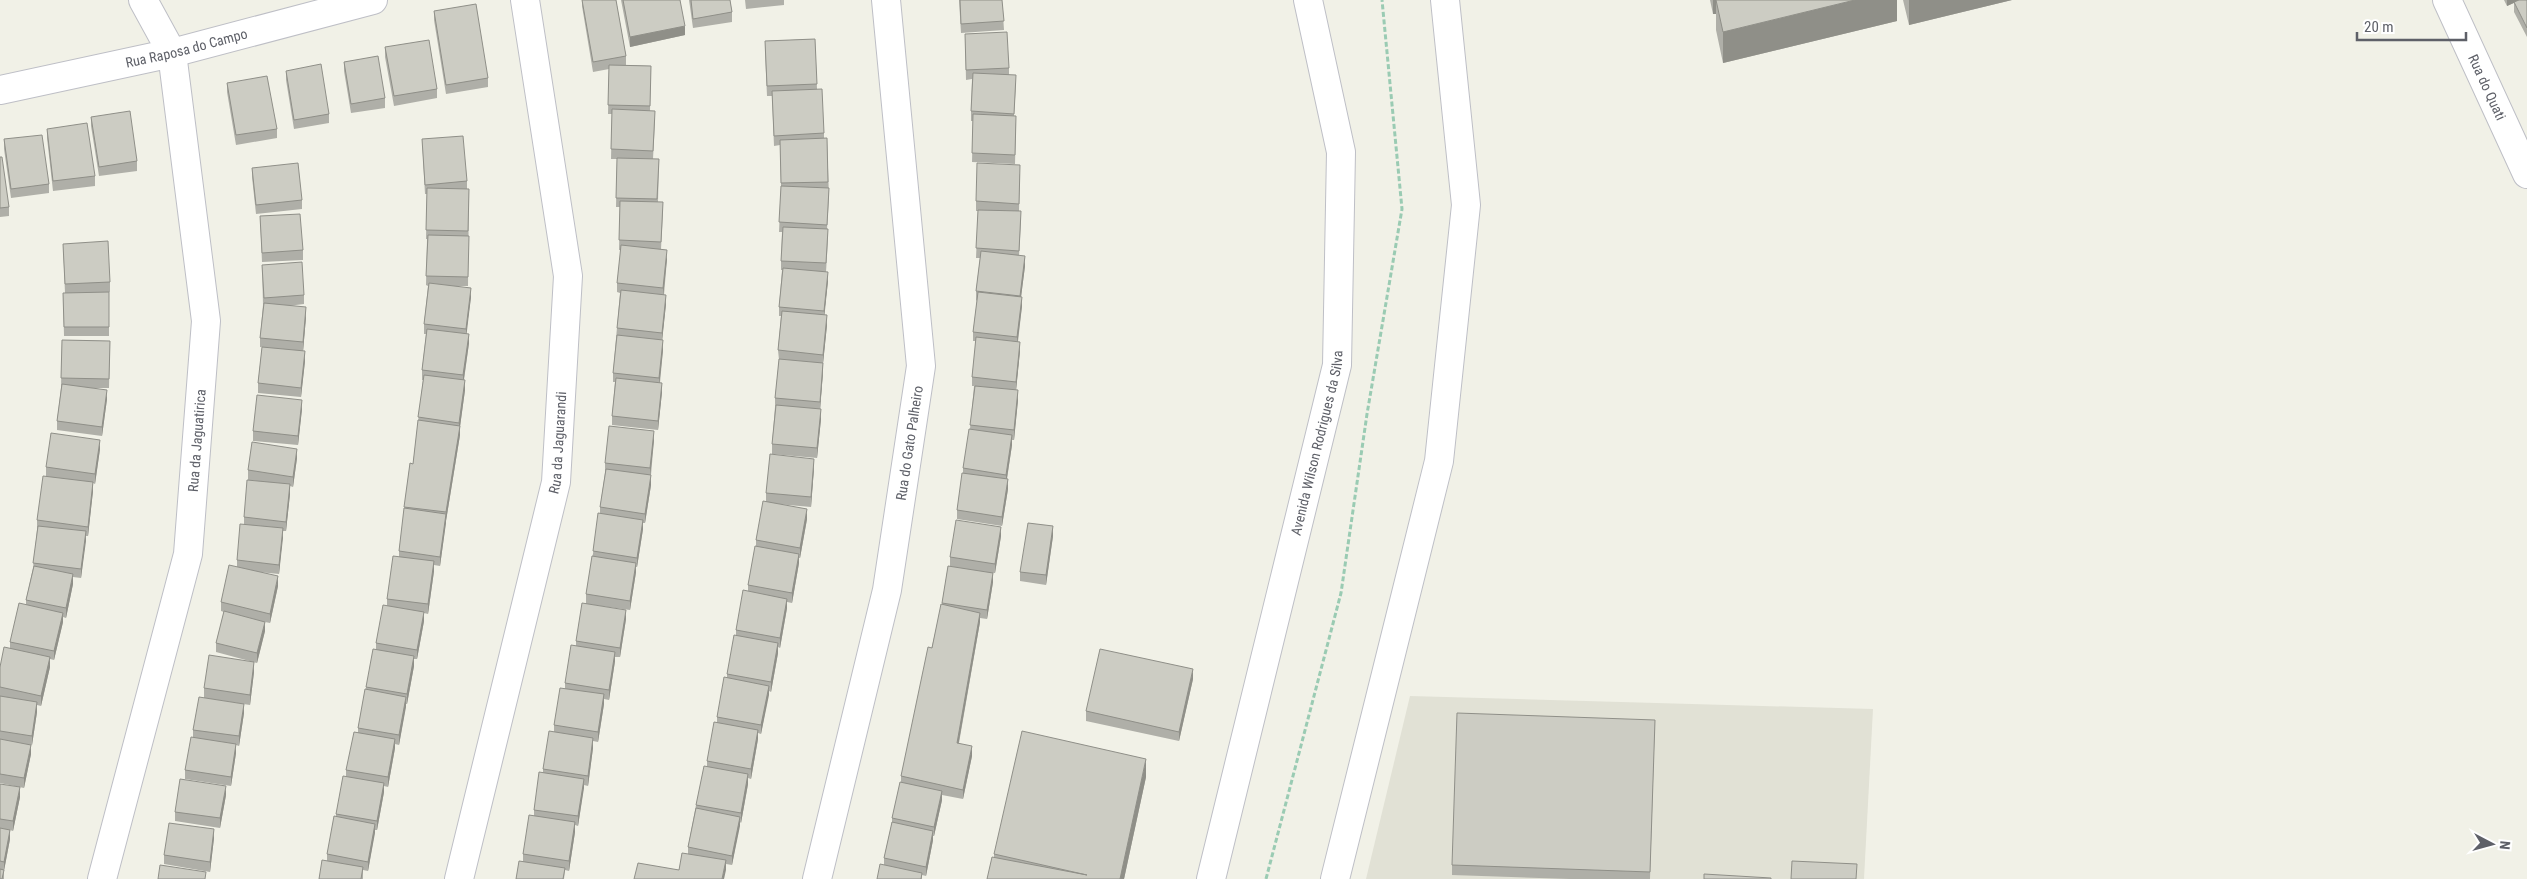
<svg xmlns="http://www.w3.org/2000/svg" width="2527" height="879" viewBox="0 0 2527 879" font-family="'Roboto Condensed',sans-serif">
<rect width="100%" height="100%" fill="#f1f1e7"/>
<path fill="#e1e1d5" d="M1410,696L1873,709L1864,879H1366Z"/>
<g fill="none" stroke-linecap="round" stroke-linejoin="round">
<defs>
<g id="minor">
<path id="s1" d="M2447,0L2527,174"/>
<path id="s2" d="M0,90L172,53L373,0"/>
<path id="s3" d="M102,879L188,554L206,321L172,53L143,0"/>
<path id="s4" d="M459,879L556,482L568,276L525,0"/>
<path id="s5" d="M817,879L887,590L921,366L886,0"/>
<path id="s6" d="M1211,879L1337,365L1341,152L1308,0"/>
<path d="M1335,879L1439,461L1466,205L1445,0"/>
</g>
</defs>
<use href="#minor" stroke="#bebfc6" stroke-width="30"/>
<path stroke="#9acbb3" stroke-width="3" stroke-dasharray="5 2.5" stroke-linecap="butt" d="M1266,879L1341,593L1367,414L1402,209L1382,0"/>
<use href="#minor" stroke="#fff" stroke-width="28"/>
</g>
<path fill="#afafa8" d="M582,0H616L626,56V65L651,66L650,111L655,120L653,159H659L658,202L663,211L661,249L667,259L664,295L666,304L662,340L663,350L660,383L662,392L658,430L612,425V416L615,382H613V373L620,293L617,292V283L621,250H619L620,207H616L617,159H611L612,114H608L609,69L593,72L582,6Z
M621,0H680L685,35L630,47Z
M689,0H730L732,12V22L693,28Z
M745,0H784V5L746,9Z
M959,0H1002L1004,30L961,33Z
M1710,0H1897V21L1723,63L1716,30V14H1713Z
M1903,0H2012L1909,25Z
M2504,0H2527V37L2514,12V3L2507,6Z
M434,11L488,78V87L446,94L434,20Z
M965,34L1009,68V75L1016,84L1014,116L1016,125L1015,164L972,162L973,121H971V111L972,79L966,80Z
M815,39L817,89L824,133V138H827L829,198L827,229L828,239L826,272L828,281L824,315L827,325L823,363V372L820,409L821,419L817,458L772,454V444L775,407V398L779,360L778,350L781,316H779V307L782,270H781V261L782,232H779L781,186L780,145L774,146L772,96H767L765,51V41Z
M385,47L437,89V98L394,106L385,57Z
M344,62L385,98V108L351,113L344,71Z
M286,71L329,114V123L294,129L286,80Z
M227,83L277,129V138L236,145L227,92Z
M91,117L137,161V171L99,176L91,126Z
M47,129L95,176V186L53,191L47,138Z
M4,139L49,184V193L11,198L4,149Z
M422,139L467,181V189H469L468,286H458L471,297L466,333L469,343L464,380L465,390L460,426V435L446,521L440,566L434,565V571L428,614L424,613V621L417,659H414V666L407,704H406L399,745L395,744V748L388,787L384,786V792L377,830H375L368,871L363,870V879H319L327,860V854L336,817V814L346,776V770L358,732V728L366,687L376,650V643L387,605V599L399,557V551L410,463L413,464L423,380H422V370L426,334H424V324L428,286L426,285L427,239H426L427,194H425Z
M0,157L9,207V216L0,217Z
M252,168L302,200V209L256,214L252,177Z
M1020,174L1019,211L1021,221L1019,256L1025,266L1021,297L1022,306L1018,342L1020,351L1016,390L1018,400L1014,440H1012V445L1007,479L1008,489L1002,526L957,519V510L963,473V468L970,429L974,386H972V377L976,341H973V332L977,301L976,300V291L980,258H976L978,211H976V201Z
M260,216L303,250V260L262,262Z
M63,244L110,282V292L87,293L109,292V336H64L63,293H65Z
M262,265L304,295V304L288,306L306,317L303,351L305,361L301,397L258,393V383L262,347H260V338L263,305Z
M62,340L110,341L109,388H91L107,399L102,436L57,430V421L61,388Z
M302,409L298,445L253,441V431Z
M654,440L651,475V485L645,523H643V529L637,567H636V572L630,610L586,604V594L600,513V507L605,473V463Z
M100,449L95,484L93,483V491L88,536H86L81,578L73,577V584L66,618L63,617V622L54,660L50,659V667L41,706L37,705V712L32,745H31V754L24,788L0,783V667L10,649V642L26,605V600L33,568L37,530V520L46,476V467Z
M297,458L293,487L290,486V494L286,531H283L279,574L259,572L278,586L270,623L265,622V631L257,663L216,652V643L224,612L221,611V602L237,567V560L244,524V517L257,481L248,480V470Z
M814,468L811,507L777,504L807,519L800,558H799V563L792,603L787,602V608L780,648L778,647V653L771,692L769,691L761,734L758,733V739L751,779L748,778V784L741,823L740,822L732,865L726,864V870H679L688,854V847L696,805L707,767V761L717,723V717L727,678V674L736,635V630L748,591V585L756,546V540L766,502V493Z
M1001,536L995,573H993V582L987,619L980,618V622L959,743L972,756L963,799L942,795V800L934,836H933V840L926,876L922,875V879L884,865V858L892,822V818L901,782V776L942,604L948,566L950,567V557Z
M1053,536L1046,585L1020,581V572Z
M626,619L620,657H615V661L609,700L604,699V704L598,742L593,741V748L588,786L584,785L578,826L575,825V832L569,871L565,870L564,879H516L523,861V854L534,816V810L543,773V769L554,732V725L565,689V683L576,646V641Z
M254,672L250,705L204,698V688Z
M1193,679L1179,741L1086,721V711Z
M244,713L239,746L236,745V753L231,786L185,779V770L193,737V730Z
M1655,720L1650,879H1570L1452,875V865Z
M1146,777L1124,879H987L994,858V854Z
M0,784L20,797L13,831L10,830V839L4,870V879H0Z
M226,795L220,828L175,821V812Z
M214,838L210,872L164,864V855Z"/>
<path fill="#8f8f88" d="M1713,0H1716V14H1713Z
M1855,0H1897V21L1723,63V32Z
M1909,0H2012L1909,25Z
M2507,0H2520L2507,6Z
M685,26V35L630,47V37Z
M667,250V259L663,297V288Z
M1025,256V266L1020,305V296Z
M828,272V281L824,320V311Z
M471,288V297L466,339V329Z
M666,295V304L662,342V333Z
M1022,297V306L1017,346V337Z
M306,307V317L303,352V342Z
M827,315V325L823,364V355Z
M469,334V343L463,385V375Z
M663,340V350L659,387V378Z
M1020,342V351L1016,391V382Z
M305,351V361L301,397V388Z
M823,363V372L820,411V402Z
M465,380V390L460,427V426V435L446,521V512L459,431V423Z
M662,383V392L658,430V421Z
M107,390V399L102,436V427Z
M1018,390V400L1014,440V430Z
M302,400V409L298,445V436Z
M821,409V419L817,458V448Z
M654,431V440L650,477V468Z
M1012,435V445L1006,484V475Z
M100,440V449L95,484V474Z
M297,449V458L293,487V477Z
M814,459V468L811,507V497Z
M651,475V485L645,523V514Z
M1008,479V489L1002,526V517Z
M93,482V491L88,536V527Z
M290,484V494L286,531V522Z
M807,509V519L800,558V548Z
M446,514V523L440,566V557Z
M643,520V529L637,567V558Z
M1053,526V536L1046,585V575Z
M1001,527V536L995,573V564Z
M283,528V538L279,574V565Z
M86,531V541L81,578V569Z
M799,554V563L792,603V593Z
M434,561V571L428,614V604Z
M636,563V572L630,610V601Z
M993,573V582L987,619V610Z
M73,574V584L66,618V608Z
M278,576V586L270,623V614Z
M787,599V608L780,648V638Z
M626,610V619L620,657V648Z
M424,612V621L417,659V650Z
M63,613V622L54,660V651Z
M980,613V622L957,752V743Z
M265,622V631L257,663V653Z
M778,643V653L771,692V682Z
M615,652V661L609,700V690Z
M414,656V666L407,704V694Z
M50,657V667L41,706V696Z
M254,662V672L250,705V695Z
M1193,669V679L1179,741V732Z
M769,686V695L761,734V725Z
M604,694V704L598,742V732Z
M406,697V707L399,745V735Z
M37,702V712L32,745V736Z
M244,704V713L239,746V736Z
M758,730V739L751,779V769Z
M593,738V748L588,786V776Z
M395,739V748L388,787V777Z
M236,744V753L231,786V777Z
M31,745V754L24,788V778Z
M972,746V756L963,799V790Z
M1146,759V777L1124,879H1120Z
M748,774V784L741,823V813Z
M584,779V788L578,826V816Z
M384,783V792L377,830V821Z
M226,786V795L220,828V818Z
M20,787V797L13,831V821Z
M942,791V800L934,836V827Z
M740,817V826L732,865V856Z
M575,822V832L569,871V861Z
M375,824V833L368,871V862Z
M214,829V838L210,872V862Z
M10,830V839L4,871V862Z
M933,831V840L926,876V867Z
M726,860V870L724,879H722Z"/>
<path fill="#ccccc3" stroke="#8f8f88" d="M582,0H616L626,56L593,62Z
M623,0H680L685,26L630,37Z
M691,0H730L732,12L693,19Z
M960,0H1002L1004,21L961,24Z
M1716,0H1855L1723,32Z
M2519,0H2527V28L2514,2Z
M476,4L488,78L446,85L434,11Z
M1007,32L1009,68L966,70L965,34Z
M815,39L817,84L767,86L765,41Z
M429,40L437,89L394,96L385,47Z
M378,56L385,98L351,104L344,62Z
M321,64L329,114L294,120L286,71Z
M609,65L651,66L650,106L608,105Z
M973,73L1016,75L1014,114L971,111Z
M267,76L277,129L236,135L227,83Z
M822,89L824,133L774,136L772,91Z
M612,109L655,111L653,151L611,149Z
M130,111L137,161L99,167L91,117Z
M973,114L1016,116L1015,155L972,153Z
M87,123L95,176L53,181L47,129Z
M42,135L49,184L11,189L4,139Z
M463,136L467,181L425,185L422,139Z
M827,138L828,182L781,183L780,140Z
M0,157H2L9,207L0,208Z
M617,158L659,159L657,199L616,198Z
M298,163L302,200L256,205L252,168Z
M977,163L1020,165L1019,204L976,201Z
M781,186L829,188L827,225L779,222Z
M427,188L469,189L468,231L426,230Z
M620,201L663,202L661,242L619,240Z
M978,210L1021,211L1019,251L976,248Z
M300,214L303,250L262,253L260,216Z
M783,227L828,229L826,263L781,261Z
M428,235L469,236L468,277L426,276Z
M108,241L110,282L65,284L63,244Z
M621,245L667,250L663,288L617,283Z
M981,251L1025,256L1020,296L976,291Z
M302,262L304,295L264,298L262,265Z
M783,268L828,272L824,311L779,307Z
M429,283L471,288L466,329L424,324Z
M621,290L666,295L662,333L617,328Z
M109,292V327H64L63,293Z
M978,292L1022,297L1017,337L973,332Z
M264,303L306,307L303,342L260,338Z
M782,311L827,315L823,355L778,350Z
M427,329L469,334L463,375L422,370Z
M617,335L663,340L659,378L613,373Z
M976,337L1020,342L1016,382L972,377Z
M62,340L110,341L109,379L61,378Z
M262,347L305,351L301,388L258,383Z
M779,359L823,363L820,402L775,398Z
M424,375L465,380L459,423L418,417Z
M616,378L662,383L658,421L612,416Z
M62,384L107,390L102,427L57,421Z
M975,386L1018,390L1014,430L970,425Z
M257,395L302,400L298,436L253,431Z
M776,405L821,409L817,448L772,444Z
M418,420L460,426L446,512L404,507L410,463L413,464Z
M609,426L654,431L650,468L605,463Z
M969,429L1012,435L1006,475L963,468Z
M51,433L100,440L95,474L46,467Z
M252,442L297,449L293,477L248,470Z
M770,454L814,459L811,497L766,493Z
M606,469L651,475L645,514L600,507Z
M962,473L1008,479L1002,517L957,510Z
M43,476L93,482L88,527L37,520Z
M247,480L290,484L286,522L244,517Z
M763,501L807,509L800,548L756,540Z
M404,508L446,514L440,557L399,551Z
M598,513L643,520L637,558L593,551Z
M956,520L1001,527L995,564L950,557Z
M1028,523L1053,526L1046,575L1020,572Z
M240,524L283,528L279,565L237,560Z
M38,526L86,531L81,569L33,563Z
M755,546L799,554L792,593L748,585Z
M393,556L434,561L428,604L387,599Z
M592,556L636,563L630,601L586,594Z
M229,565L278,576L270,614L221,602Z
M34,566L73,574L66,608L26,600Z
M948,566L993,573L987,610L942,603Z
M743,590L787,599L780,638L736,630Z
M19,603L63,613L54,651L10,642Z
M582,603L626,610L620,648L576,641Z
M941,604L980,613L957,743L972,746L963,790L901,776L928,647L932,648Z
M383,605L424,612L417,650L376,643Z
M224,611L265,622L257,653L216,643Z
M734,635L778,643L771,682L727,674Z
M571,645L615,652L609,690L565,683Z
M4,647L50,657L41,696L0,687V667Z
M373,649L414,656L407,694L366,687Z
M1100,649L1193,669L1179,732L1086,711Z
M209,655L254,662L250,695L204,688Z
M724,677L769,686L761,725L717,717Z
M560,688L604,694L598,732L554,725Z
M365,689L406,697L399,735L358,728Z
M0,696L37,702L32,736L0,731Z
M199,697L244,704L239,736L193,730Z
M1457,713L1655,720L1650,872L1452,865Z
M714,722L758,730L751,769L707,761Z
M549,731L593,738L588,776L543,769Z
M1022,731L1146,759L1120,879H987L992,857L1087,875L994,854Z
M354,732L395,739L388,777L346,770Z
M191,737L236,744L231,777L185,770Z
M0,739L31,745L24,778L0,774Z
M704,766L748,774L741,813L696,805Z
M539,772L584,779L578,816L534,810Z
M343,776L384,783L377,821L336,814Z
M180,779L226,786L220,818L175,812Z
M900,782L942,791L934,827L892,818Z
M0,784L20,787L13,821L0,819Z
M696,808L740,817L732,856L688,847Z
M529,815L575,822L569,861L523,854Z
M334,816L375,824L368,862L327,854Z
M892,822L933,831L926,867L884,858Z
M169,823L214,829L210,862L164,855Z
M0,828L10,830L4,862L0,861Z
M682,853L726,860L722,879H634L638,863L679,870Z
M322,860L363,867L361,879H319Z
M519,861L565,868L563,879H516Z
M1792,861L1857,864L1856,879H1791Z
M880,864L922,873L921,879H877Z
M160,865L206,872L205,879H158Z
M0,869L4,870L2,879H0Z
M1704,874L1771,878V879H1704Z"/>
<g text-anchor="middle" stroke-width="4.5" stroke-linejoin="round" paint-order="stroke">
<g font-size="14" fill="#5e6068" stroke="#fff">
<text dy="5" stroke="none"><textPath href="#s2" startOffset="191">Rua Raposa do Campo</textPath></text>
<text dy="5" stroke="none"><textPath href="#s1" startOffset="96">Rua do Quati</textPath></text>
<text dy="5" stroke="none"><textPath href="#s3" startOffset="450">Rua da Jaguatirica</textPath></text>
<text dy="5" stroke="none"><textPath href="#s4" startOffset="448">Rua da Jaguarandi</textPath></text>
<text dy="5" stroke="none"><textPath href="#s5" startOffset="446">Rua do Gato Palheiro</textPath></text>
<text dy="5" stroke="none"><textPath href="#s6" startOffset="449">Avenida Wilson Rodrigues da Silva</textPath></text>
</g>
</g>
<g transform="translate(2492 844) rotate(96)" stroke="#ffffff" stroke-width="4" paint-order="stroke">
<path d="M0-4L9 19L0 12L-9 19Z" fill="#5e6068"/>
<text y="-8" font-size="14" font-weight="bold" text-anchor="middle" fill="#5e6068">N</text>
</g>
<path d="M2357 32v8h109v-8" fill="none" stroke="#5e6068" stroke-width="2.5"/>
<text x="2364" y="32" font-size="15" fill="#5e6068" stroke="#ffffff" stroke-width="4" paint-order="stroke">20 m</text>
</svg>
